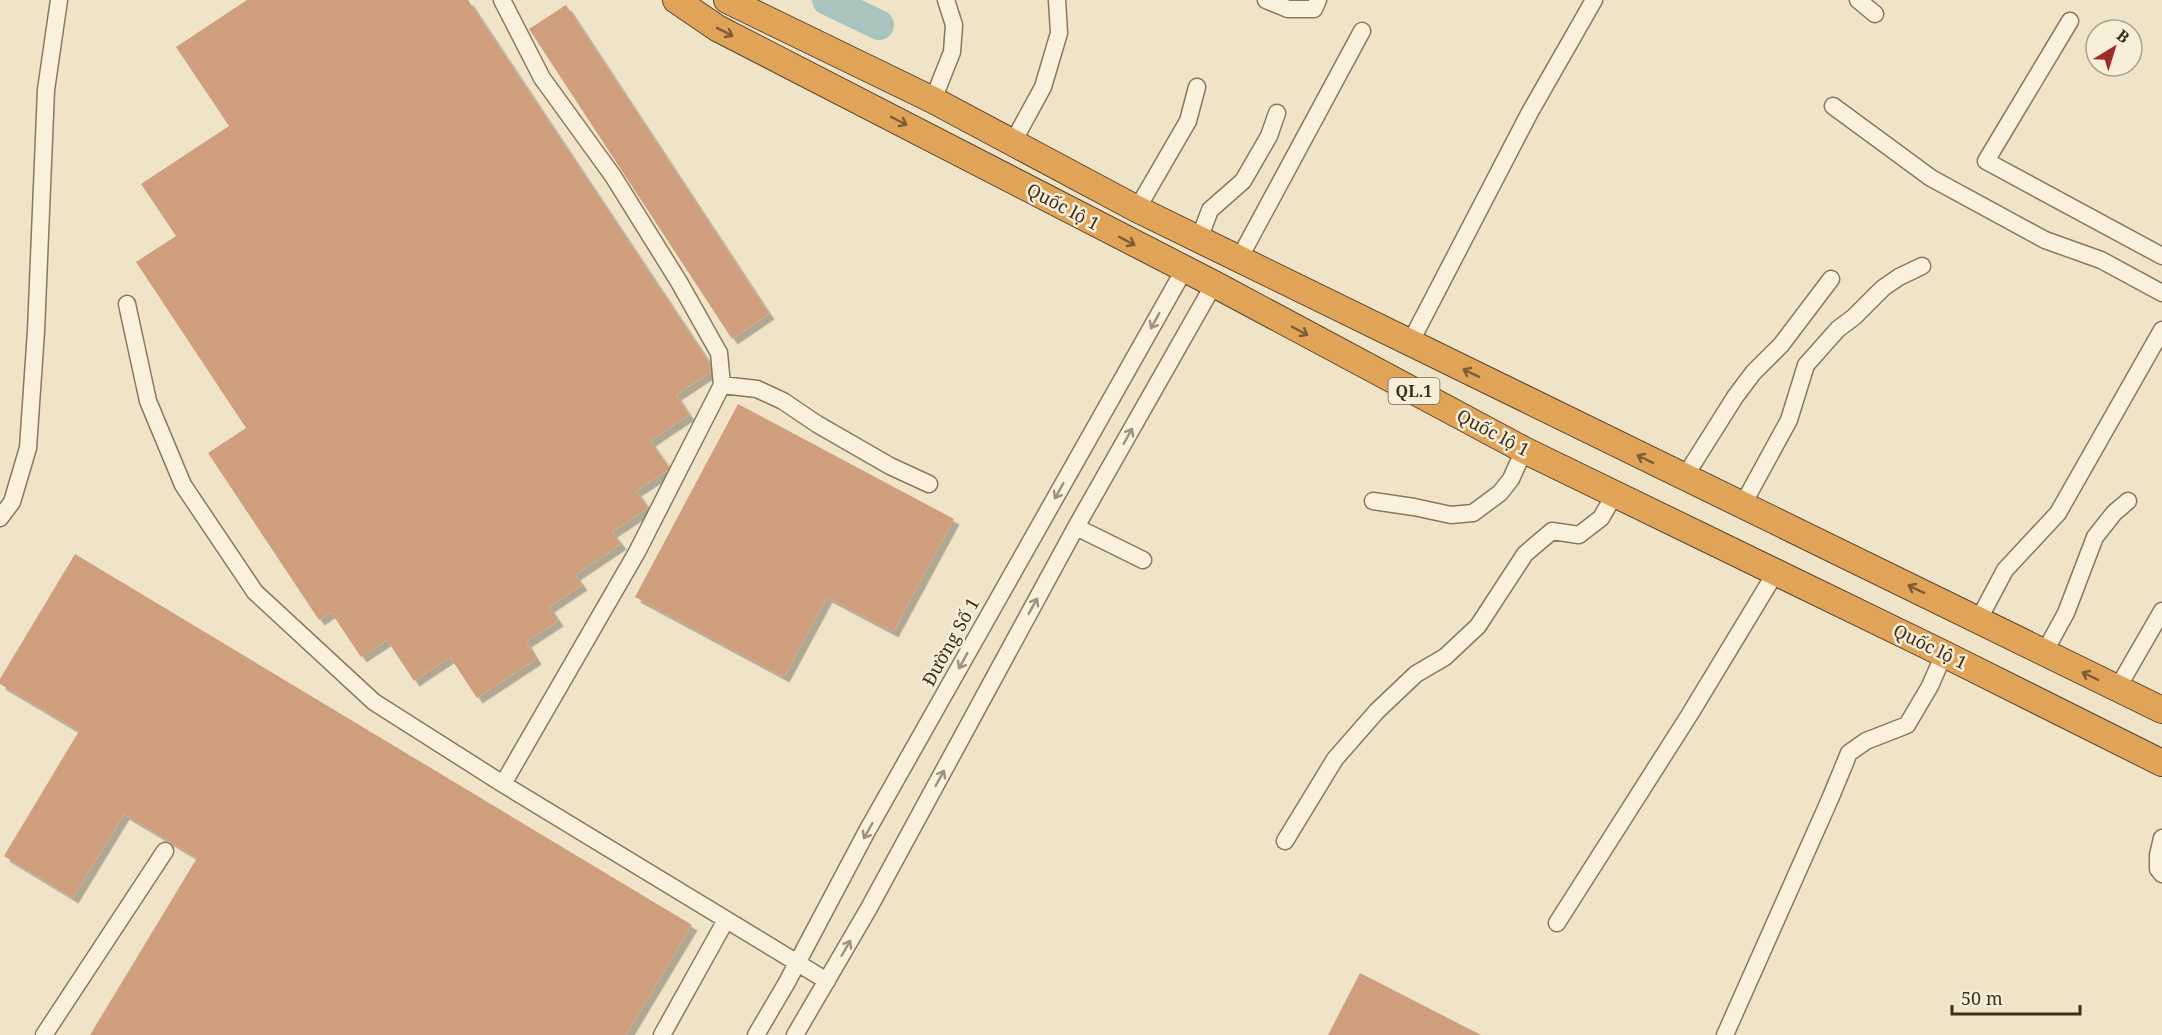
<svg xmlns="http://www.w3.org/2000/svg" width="2162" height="1035" viewBox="0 0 2162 1035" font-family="'Noto Serif',serif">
<defs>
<filter id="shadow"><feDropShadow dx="5.5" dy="5.5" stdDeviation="0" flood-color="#0004"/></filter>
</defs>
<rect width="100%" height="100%" fill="#f0e4c8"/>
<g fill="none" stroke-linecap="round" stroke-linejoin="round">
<path stroke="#a9c4bc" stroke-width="30" d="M827,0L879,25"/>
</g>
<path fill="#cf9f7d" filter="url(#shadow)" d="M247,0H468L714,370L676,395L689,415L650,441L670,469L636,491L648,508L612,532L621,544L575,575L582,585L549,607L558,621L526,642L536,659L477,698L450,657L414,681L387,640L361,657L331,612L319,620L208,453L246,428L136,262L176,236L141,184L229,126L176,47Z
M566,5L769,314L732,339L529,29Z
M738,404L954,519L893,632L827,597L784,677L635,597Z
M75,554L692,925L626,1035H90L197,858L124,814L73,898L4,856L79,731L0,684V679Z
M1360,973L1481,1035H1328Z"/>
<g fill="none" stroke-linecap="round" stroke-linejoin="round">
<defs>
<path id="minor" d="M502,0L542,78L613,176L679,282L719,353L722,385L637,552L503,784
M1266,0L1288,9H1314L1318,0
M1858,0L1875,14
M2070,21L1986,161L2162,256
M933,100L952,52L954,25L946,0
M1833,106L1931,178L2045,240L2101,260L2162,293
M1013,142L1043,87L1059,33L1057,0
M1137,209L1188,121L1197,87
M1199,239L1210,210L1243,181L1269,136L1277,113
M1239,259L1362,31
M127,304L148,401L183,485L255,592L374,702L503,784L827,981
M1410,343L1530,112L1594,0
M722,385L757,389L783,401L817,424L890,466L929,484
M1684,478L1735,397L1753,373L1781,345L1831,279
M1373,501L1414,507L1451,515L1473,513L1500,493L1511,479L1524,450
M1742,506L1789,420L1806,365L1838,329L1854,317L1883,288L1899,277L1922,266
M0,518L12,502L28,448L36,331L46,90L59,0
M1076,527L1143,560
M1979,619L2005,570L2058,513L2162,330
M2044,653L2066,613L2095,537L2114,513L2128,501
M2117,689L2162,611
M2162,838L2158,855V869L2162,874
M1285,841L1335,759L1377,711L1416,674L1445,657L1478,626L1525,554L1552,531L1579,535L1601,518L1615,494
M1557,923L1690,714L1776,572
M44,1035L165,851
M662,1035L726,920
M756,1035L786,984L867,831L1184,270
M795,1035L869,908L1076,527L1214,284
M1725,1035L1830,799L1849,753L1866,741L1907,725L1930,686L1944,654"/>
<path id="highway" d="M676,0L717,28L1214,284L1524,450L1944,654L2162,763
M727,0L933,100L1137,209L2162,710"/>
</defs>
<use href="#minor" stroke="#8d765c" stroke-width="19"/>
<use href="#highway" stroke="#5b4430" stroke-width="28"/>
<use href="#minor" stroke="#faf1dc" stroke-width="16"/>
<use href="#highway" stroke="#e0a458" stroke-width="26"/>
</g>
<defs><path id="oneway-shaft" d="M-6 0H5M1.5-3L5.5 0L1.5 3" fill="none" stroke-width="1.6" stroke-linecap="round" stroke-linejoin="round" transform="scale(1.5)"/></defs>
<g stroke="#7e5d36">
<use href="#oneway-shaft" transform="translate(725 32) rotate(27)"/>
<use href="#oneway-shaft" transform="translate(899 121) rotate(28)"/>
<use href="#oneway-shaft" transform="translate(1127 241) rotate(28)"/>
<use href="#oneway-shaft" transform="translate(1300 331) rotate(28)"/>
<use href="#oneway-shaft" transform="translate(1471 373) rotate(-154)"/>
<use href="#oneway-shaft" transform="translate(1645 459) rotate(-154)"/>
<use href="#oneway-shaft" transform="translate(1916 589) rotate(-155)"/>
<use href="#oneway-shaft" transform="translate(2090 676) rotate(-154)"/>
</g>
<g stroke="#9c907e">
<use href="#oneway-shaft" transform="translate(1155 321) rotate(119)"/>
<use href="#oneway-shaft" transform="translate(1128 436) rotate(-61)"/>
<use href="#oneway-shaft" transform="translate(1059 491) rotate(119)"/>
<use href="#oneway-shaft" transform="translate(1033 606) rotate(-61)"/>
<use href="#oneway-shaft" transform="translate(963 661) rotate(119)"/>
<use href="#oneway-shaft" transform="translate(940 778) rotate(-61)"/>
<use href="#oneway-shaft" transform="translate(868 831) rotate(119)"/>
<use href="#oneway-shaft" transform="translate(846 948) rotate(-60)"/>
</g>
<g text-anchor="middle" stroke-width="5" stroke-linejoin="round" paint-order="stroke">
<rect fill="#f7eed8" stroke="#756857" stroke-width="1.5" x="1388.5" y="378" width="51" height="26" rx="4.5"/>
<g font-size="16" font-weight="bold" fill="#3d2e20">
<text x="1414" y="397">QL.1</text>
</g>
<g font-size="18" fill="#3d2e20" stroke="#f7eed8">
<text transform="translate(1063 207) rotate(28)" y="6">Quốc lộ 1</text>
<text transform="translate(1493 433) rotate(28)" y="6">Quốc lộ 1</text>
<text transform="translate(951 642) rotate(-61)" y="6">Đường Số 1</text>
<text transform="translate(1930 647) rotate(26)" y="6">Quốc lộ 1</text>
</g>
</g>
<g transform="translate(2114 48) rotate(38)"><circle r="28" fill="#f7eed8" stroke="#ada18e" stroke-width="1.5"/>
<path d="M0-4.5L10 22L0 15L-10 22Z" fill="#9e2a2b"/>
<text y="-9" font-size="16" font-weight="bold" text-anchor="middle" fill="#3d2e20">B</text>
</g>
<path d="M1952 1005v9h128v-9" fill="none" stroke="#3d2e20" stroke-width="3"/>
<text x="1961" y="1005" font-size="18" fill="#3d2e20" stroke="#f7eed8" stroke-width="4.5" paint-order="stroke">50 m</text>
</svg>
